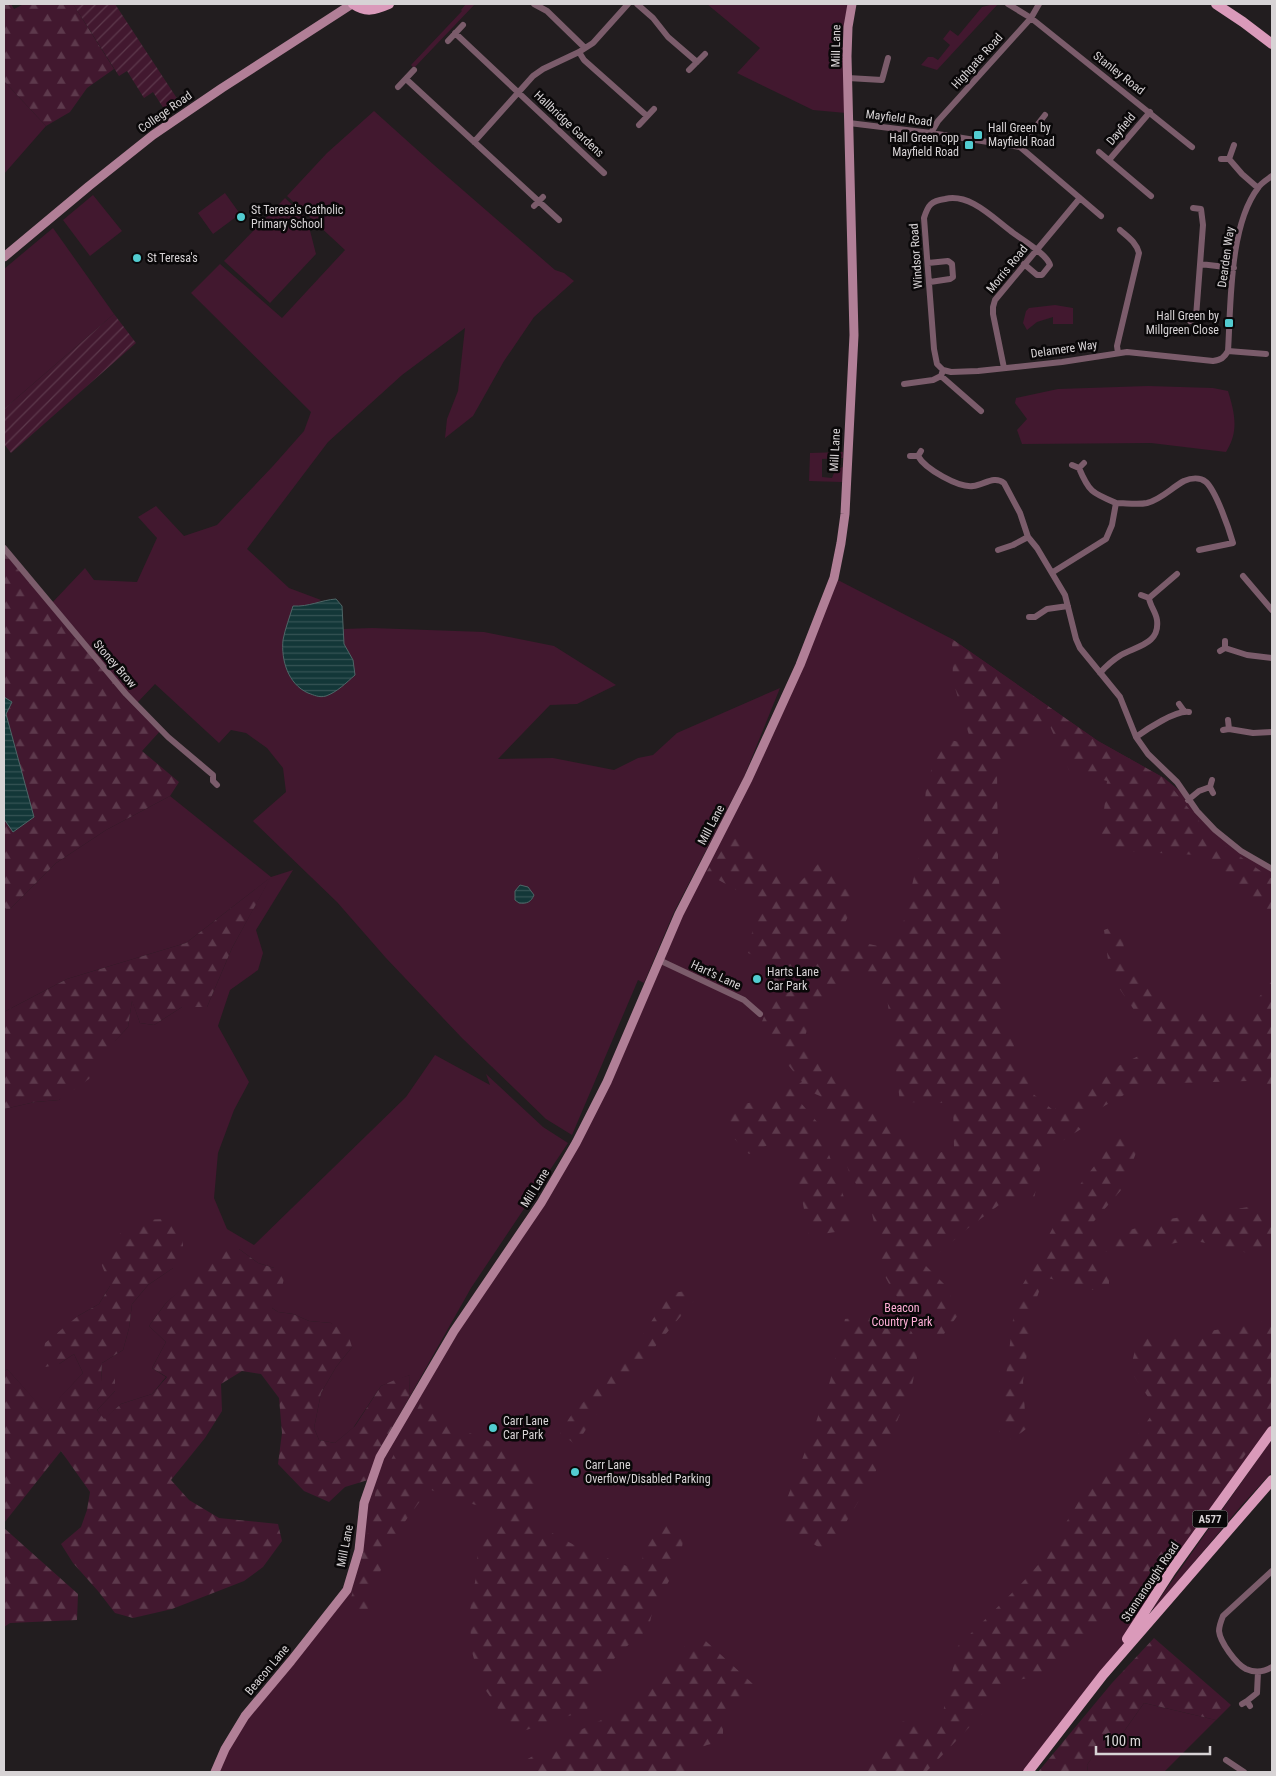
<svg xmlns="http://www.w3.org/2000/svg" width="1276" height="1776" viewBox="0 0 1276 1776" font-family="'Roboto Condensed',sans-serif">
<defs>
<pattern id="forest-firs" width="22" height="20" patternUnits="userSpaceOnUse" patternTransform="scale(1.25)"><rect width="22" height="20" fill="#42182f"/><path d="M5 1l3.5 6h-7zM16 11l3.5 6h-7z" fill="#5d394c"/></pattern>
<pattern id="garden-furrows" width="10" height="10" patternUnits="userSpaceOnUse" patternTransform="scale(1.25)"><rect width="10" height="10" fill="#42182f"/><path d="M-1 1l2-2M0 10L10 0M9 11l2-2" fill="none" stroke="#5d394c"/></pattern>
<pattern id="water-rules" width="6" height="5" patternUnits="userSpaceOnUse" patternTransform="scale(1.25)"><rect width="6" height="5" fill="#133738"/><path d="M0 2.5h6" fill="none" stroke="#355354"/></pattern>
</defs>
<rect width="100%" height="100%" fill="#221d1f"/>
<path fill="#42182f" d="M466,4H475L414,68L411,65L462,11L461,10Z
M707,4H848L842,36L846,113L813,110L737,73L760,48Z
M994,4H998L937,70L921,65L928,57H933L938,60L950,45L943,39L950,30L958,36L982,7Z
M4,81L46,126L4,174Z
M374,111L434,165L555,270L564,273L574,281L534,317L504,361L473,416L445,438L447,419L458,391L465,328L402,375L328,442L247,549L289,588L321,600L313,605L300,606L353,660L344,644L343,629L372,628L484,632L554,646L616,685L577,704L550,705L498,759L553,758L614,770L638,758L653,755L677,733L780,688L744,777L674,912L644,983L638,980L572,1135L546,1119L462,1038L386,958L337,902L253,821L286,792L283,768L267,748L246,733L231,730L219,743L155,684L136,704L50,605L85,568L94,580L137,582L157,538L138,517L156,506L184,536L217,525L273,466L304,431L311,412L191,293L220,264L282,318L345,250L287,196L327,153Z
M225,193L240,214L213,234L198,213Z
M93,195L122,231L90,256L63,220Z
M285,198L307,219L316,254L270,303L224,261Z
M53,228L114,314L4,409V269Z
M1055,305L1073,308V324H1053V317L1037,322L1027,330L1023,323L1026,311L1029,308Z
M1148,386L1213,388L1228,391C1235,414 1239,431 1226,452L1151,443L1022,444L1017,430L1027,419L1015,403L1016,398L1058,389Z
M843,452V458L822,459V477L832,478L834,473H837L839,468L843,467L842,482L809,481L810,453Z
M834,578L952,639L1098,741L1164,778L1184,794L1215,830L1272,869V1431L1103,1675L1028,1772H215L245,1716L347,1590L370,1487L380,1457L576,1143L679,914L748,779Z
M170,796L271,877L293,870L256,930L263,953L258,970L230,990L218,1026L249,1082L234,1110L218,1153L214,1198L227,1229L254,1245L406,1097L435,1055L490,1085L486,1074L543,1127L568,1143L471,1288L409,1398L410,1375L381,1386L353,1428L335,1443L319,1440L314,1428L321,1393L336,1367L352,1347L331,1323L309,1321L293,1314L278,1312L272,1308L274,1268L258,1263L239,1249L188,1284L166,1303L149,1326L166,1342L152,1368L166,1377L152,1394L121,1404L104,1420L97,1410L115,1391L101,1381L102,1363L123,1350L129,1328L132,1304L148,1285L173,1268L110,1286L99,1304L78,1316L59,1364L74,1354L83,1373L46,1413L7,1369L4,1372V1109L35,1102L59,1100L128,1027L132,1000L140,1023L154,1025L182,1007H207L232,948L270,878L186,943L67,979L4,1012V908L9,910L56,863L106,830Z
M1272,1439V1472L1241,1506L1155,1609L1153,1608Z
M1144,1703L1216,1720L1164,1772H1088L1087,1765L1095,1753L1112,1743L1122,1734Z"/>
<path fill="url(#forest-firs)" d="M4,4H11L14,9L24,4H73L114,69L87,88L70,112L46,126L4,81Z
M4,548L161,730L142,751L179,782L170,796L106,830L56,863L9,910L4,908Z
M952,639L1098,741L1164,778L1211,836L1272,879V917L1256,906L1198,855L1100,850L1107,781L1069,770L1046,717L997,769L998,861L1002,933V1014L1032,1093L1053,1110L1095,1086L1120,1065L1159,1046L1110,975L1104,930L1120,924L1126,959L1168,1009L1248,1011L1272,981V1088L1248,1081L1177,1083L1131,1091L1074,1123L1081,1129L1043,1153L1034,1199L1003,1202L967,1229L925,1265L947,1287L958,1315L944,1334L928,1338L915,1317L894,1293L880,1267L878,1240L870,1205L850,1175L832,1119L820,1096L806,1090L800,1102L818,1123L855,1229L809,1236L798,1177L799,1157L795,1150L768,1145L749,1154L727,1131L729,1107L758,1101L802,1082L759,1029L765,1014L929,1157L954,1147L953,1103L900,1102L886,989L855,968L812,1013L804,1040L766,1008L777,965L748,953L758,902L706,873L731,832L792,890L819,863L856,899L845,923L860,942L887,948L900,937L923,838L926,786L942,738L972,745L953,681Z
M271,877L232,948L207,1007H182L154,1025L140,1023L132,1001L128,1027L116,1040L89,1079L59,1100L35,1102L4,1109V1012L67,979L186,943Z
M1119,1134L1141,1140L1122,1189L1082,1235L1115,1234L1169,1219L1262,1205L1272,1231V1246L1260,1259L1237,1249L1190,1240L1146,1249L1114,1250L1094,1254L1109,1275V1294L1044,1277L1034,1306L1023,1381L1026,1429L1012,1440L999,1431L1016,1296L1030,1272L1065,1204Z
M165,1219L183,1229V1252L173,1268L148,1285L132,1304L129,1328L123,1350L102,1363L101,1381L115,1378V1391L97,1410L104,1419L121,1404L152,1394L167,1377L152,1368L166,1342L149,1326L166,1303L226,1247L239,1249L258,1263L274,1268L284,1278L280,1297L272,1308L278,1312L293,1314L309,1321L331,1323L348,1334L352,1347L336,1367L321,1393L314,1428L319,1440L335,1443L355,1426L381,1386L397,1379L410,1375L409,1398L377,1454L368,1480L345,1487L329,1502L304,1491L278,1464L282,1433L279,1398L261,1374L242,1371L221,1384L222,1411L205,1438L171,1480L189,1500L219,1518L278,1524L282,1541L263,1567L244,1581L172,1609L133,1618L115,1613L98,1591L73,1563L61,1544L81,1527L87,1510L90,1492L61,1451L4,1523V1372L7,1369L46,1412L83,1373L74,1354L59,1364L41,1368L45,1343L78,1316L99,1304L110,1286L101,1263L115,1237L141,1220Z
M695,1289L701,1292L649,1354L618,1386L592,1420L576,1445L560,1433L570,1417L644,1333L669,1294Z
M900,1312L915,1338L917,1359L912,1386L875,1473L828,1553L778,1522L813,1431L830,1381L845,1319Z
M1266,1321L1272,1326V1417L1161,1573L1055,1668L1037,1676L1014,1681L926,1772H863L903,1721L939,1730L958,1646L1021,1584L1046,1556L1082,1496L1121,1458L1156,1409L1130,1370L1139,1335L1182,1336Z
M422,1400L458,1428L495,1444L534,1470C547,1484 534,1505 528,1520L576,1546L627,1566L641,1564L645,1548L658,1526C671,1521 675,1524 684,1535L681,1553L673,1574L653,1609L649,1626L641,1636L623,1649L605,1669L594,1687L587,1710L511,1735L496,1705L475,1675L477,1670L471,1648L470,1610L477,1571V1553L501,1512L451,1498L429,1489C414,1510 397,1529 387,1554C378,1574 374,1596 365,1617L348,1610L370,1525L376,1489Z
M4,1528L78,1594L77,1620L10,1623L4,1627Z
M698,1634L753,1684L723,1723V1741L707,1745L688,1753L685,1772H524V1761L574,1733L608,1717Z
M1154,1638L1231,1705L1216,1720L1144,1703L1122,1734L1112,1743L1095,1753L1087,1765L1088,1772H1038L1112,1683Z"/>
<path fill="url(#garden-furrows)" d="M73,4H115L182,106L168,115L153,92L144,98L127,71L119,76Z
M114,314L136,343L11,453L4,444V409Z"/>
<path fill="url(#water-rules)" stroke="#4e6667" d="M336,599L342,606L344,644L353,660L355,675C346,683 337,692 326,696C319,698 314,695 308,693C288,684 281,660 283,640C285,629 290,616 293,606C309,607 321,600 336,599Z
M4,697L12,702L6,714L34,817L13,832L4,819Z
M520,885L528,887L534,895C531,902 527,904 519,903L515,900V891Z"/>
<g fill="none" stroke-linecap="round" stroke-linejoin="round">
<path stroke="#7b5c6b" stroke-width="6" d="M534,4L547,11L585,48
M637,4L653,18L668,37L697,62
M1008,4L1031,18L1192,147
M455,33L604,173
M448,41L463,25
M579,52L584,60L647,116
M689,70L705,54
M848,78L882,80L888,58
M406,79L559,220
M398,87L414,70
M849,123L931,133L1020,147L1101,216
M639,125L654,109
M931,133L938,121L1031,18L1039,4
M474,142L533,76L543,69L579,52L593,43L628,4
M1234,145L1229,159L1242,174L1258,188
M1020,147L1045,115
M1099,152L1151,196
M1221,159H1229
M1109,160L1150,112
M534,206L543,197
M1193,208L1201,209L1203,225L1196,317
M928,263L948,261L952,264L953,277L950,279L930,282
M1200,264L1234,268
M1190,321L1196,317L1201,319
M1228,351L1266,354
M1118,353L1117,346L1139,253C1136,242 1128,237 1120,230
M1004,368L993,314V307L995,300L1080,198
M943,370L937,364L934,349L924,218C928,205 931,201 945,199C970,193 993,218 1012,232C1021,239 1047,254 1050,265L1042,275H1037L1024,264
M941,376L981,411
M904,384L933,380L941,376L943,370L951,372L978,371L1062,362L1127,352L1213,361C1221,360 1224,358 1228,351C1231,304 1229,226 1258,188C1261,183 1268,179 1272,176
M921,451L918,456C925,469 959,488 973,486C984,485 994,475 1004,483L1020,513L1028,537L1037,548L1065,595L1076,639L1080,648L1120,697L1136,737L1148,754L1177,782L1197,811L1215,830L1241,851L1272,869
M910,456H918
M1072,465L1079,468L1084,463
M1116,503C1126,503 1138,505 1147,503C1162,499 1171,488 1184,481C1191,478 1200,477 1206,482C1216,491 1229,529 1233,543L1199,550
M4,548L126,694L168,737L213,775V781L217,785
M998,550L1013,545L1028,537
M1053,572L1106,539L1112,525L1116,503C1092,493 1089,492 1079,468
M1243,576L1272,610
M1141,595L1149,598
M1029,617H1035L1047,609L1068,606
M1225,648L1247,655L1272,658
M1220,651L1225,648V641
M1100,673C1106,666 1113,660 1121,655C1137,646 1160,644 1157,620C1156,612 1150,606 1149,598L1177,574
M1179,704L1184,711
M1228,720L1229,729
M1223,730L1229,729L1253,733L1272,732
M1136,737C1147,729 1176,710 1189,712
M1212,780L1210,787L1213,793
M1188,800L1199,791L1210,787
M659,960L744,1000L760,1014
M1272,1571L1223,1616C1221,1621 1219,1626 1219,1631C1220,1642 1236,1664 1246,1669C1255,1673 1264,1672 1272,1667
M1247,1701L1257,1693L1258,1672
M1242,1704L1247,1701L1250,1706
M1226,1760L1244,1772"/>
<path stroke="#b17f97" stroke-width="9" d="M4,257L89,186L153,135L222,88L352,4
M215,1772L225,1749L245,1716L291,1661L347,1590L359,1550L364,1503L380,1457L454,1331L541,1203L576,1143L607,1082L679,914L748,779L800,665L834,578L841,543L845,514L854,335L847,56L848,27L852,4"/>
<path stroke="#da9aba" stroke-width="10" d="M353,4C366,13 375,10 389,4
M1216,4L1243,22L1272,44
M1127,1639L1171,1571L1272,1431
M1028,1772L1103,1675L1272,1480"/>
</g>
<g fill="#52ccd0" stroke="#0a0809" stroke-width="2">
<rect x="973" y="130" width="10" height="10" rx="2.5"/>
<rect x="964" y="140" width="10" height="10" rx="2.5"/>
<circle cx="241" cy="217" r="5"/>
<circle cx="137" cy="258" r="5"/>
<rect x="1224" y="318" width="10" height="10" rx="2.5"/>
<circle cx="757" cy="979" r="5"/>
<circle cx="493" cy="1428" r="5"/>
<circle cx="575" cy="1472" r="5"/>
</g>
<g text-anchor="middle" stroke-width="5" stroke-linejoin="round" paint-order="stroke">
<rect fill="#0a0809" stroke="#9a9698" stroke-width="1" x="1192.5" y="1510.5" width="35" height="17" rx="4"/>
<g font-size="11" font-weight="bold" fill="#d7d3d5">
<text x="1210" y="1523">A577</text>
</g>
<g font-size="12" fill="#d7d3d5" stroke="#0a0809">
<text transform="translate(836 46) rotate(-89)" y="4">Mill Lane</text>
<text transform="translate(977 61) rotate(-48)" y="4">Highgate Road</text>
<text transform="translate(1119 73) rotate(38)" y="4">Stanley Road</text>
<text transform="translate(165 112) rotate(-35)" y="4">College Road</text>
<text transform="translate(899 118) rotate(7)" y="4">Mayfield Road</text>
<text transform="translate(569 124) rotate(43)" y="4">Hallbridge Gardens</text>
<text transform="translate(1121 129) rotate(-50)" y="4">Dayfield</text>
<text transform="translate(916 256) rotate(-94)" y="4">Windsor Road</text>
<text transform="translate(1226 257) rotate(-82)" y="4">Dearden Way</text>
<text transform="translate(1007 269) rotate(-51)" y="4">Morris Road</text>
<text transform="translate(1064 349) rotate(-8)" y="4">Delamere Way</text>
<text transform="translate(835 450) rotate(-87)" y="4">Mill Lane</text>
<text transform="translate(115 664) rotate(49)" y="4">Stoney Brow</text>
<text transform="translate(711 825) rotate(-62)" y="4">Mill Lane</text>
<text transform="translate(716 975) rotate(25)" y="4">Hart's Lane</text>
<text transform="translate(535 1188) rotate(-58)" y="4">Mill Lane</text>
<text transform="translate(345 1546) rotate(-79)" y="4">Mill Lane</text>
<text transform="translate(1150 1582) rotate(-56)" y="4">Stannanought Road</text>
<text transform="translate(267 1670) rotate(-50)" y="4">Beacon Lane</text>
</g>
<g font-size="12" fill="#d7d3d5" stroke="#0a0809" text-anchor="start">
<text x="988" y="132">Hall Green by<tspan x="988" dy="14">Mayfield Road</tspan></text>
<text x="959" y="142" text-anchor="end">Hall Green opp<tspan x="959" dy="14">Mayfield Road</tspan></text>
<text x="251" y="214">St Teresa's Catholic<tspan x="251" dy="14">Primary School</tspan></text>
<text x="147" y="262">St Teresa's</text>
<text x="1219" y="320" text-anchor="end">Hall Green by<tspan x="1219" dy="14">Millgreen Close</tspan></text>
<text x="767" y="976">Harts Lane<tspan x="767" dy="14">Car Park</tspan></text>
<text x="503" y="1425">Carr Lane<tspan x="503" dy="14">Car Park</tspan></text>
<text x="585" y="1469">Carr Lane<tspan x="585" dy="14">Overflow/Disabled Parking</tspan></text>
</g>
<g font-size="12" fill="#ffafd7" stroke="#0a0809">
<text x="902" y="1312">Beacon<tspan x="902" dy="14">Country Park</tspan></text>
</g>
</g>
<rect width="1276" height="1776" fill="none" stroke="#d7d3d5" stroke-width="10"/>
<path d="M1096 1746v8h114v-8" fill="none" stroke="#d7d3d5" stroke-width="2.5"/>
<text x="1104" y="1746" font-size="15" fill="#d7d3d5" stroke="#0a0809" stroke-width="4" paint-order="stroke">100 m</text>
</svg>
